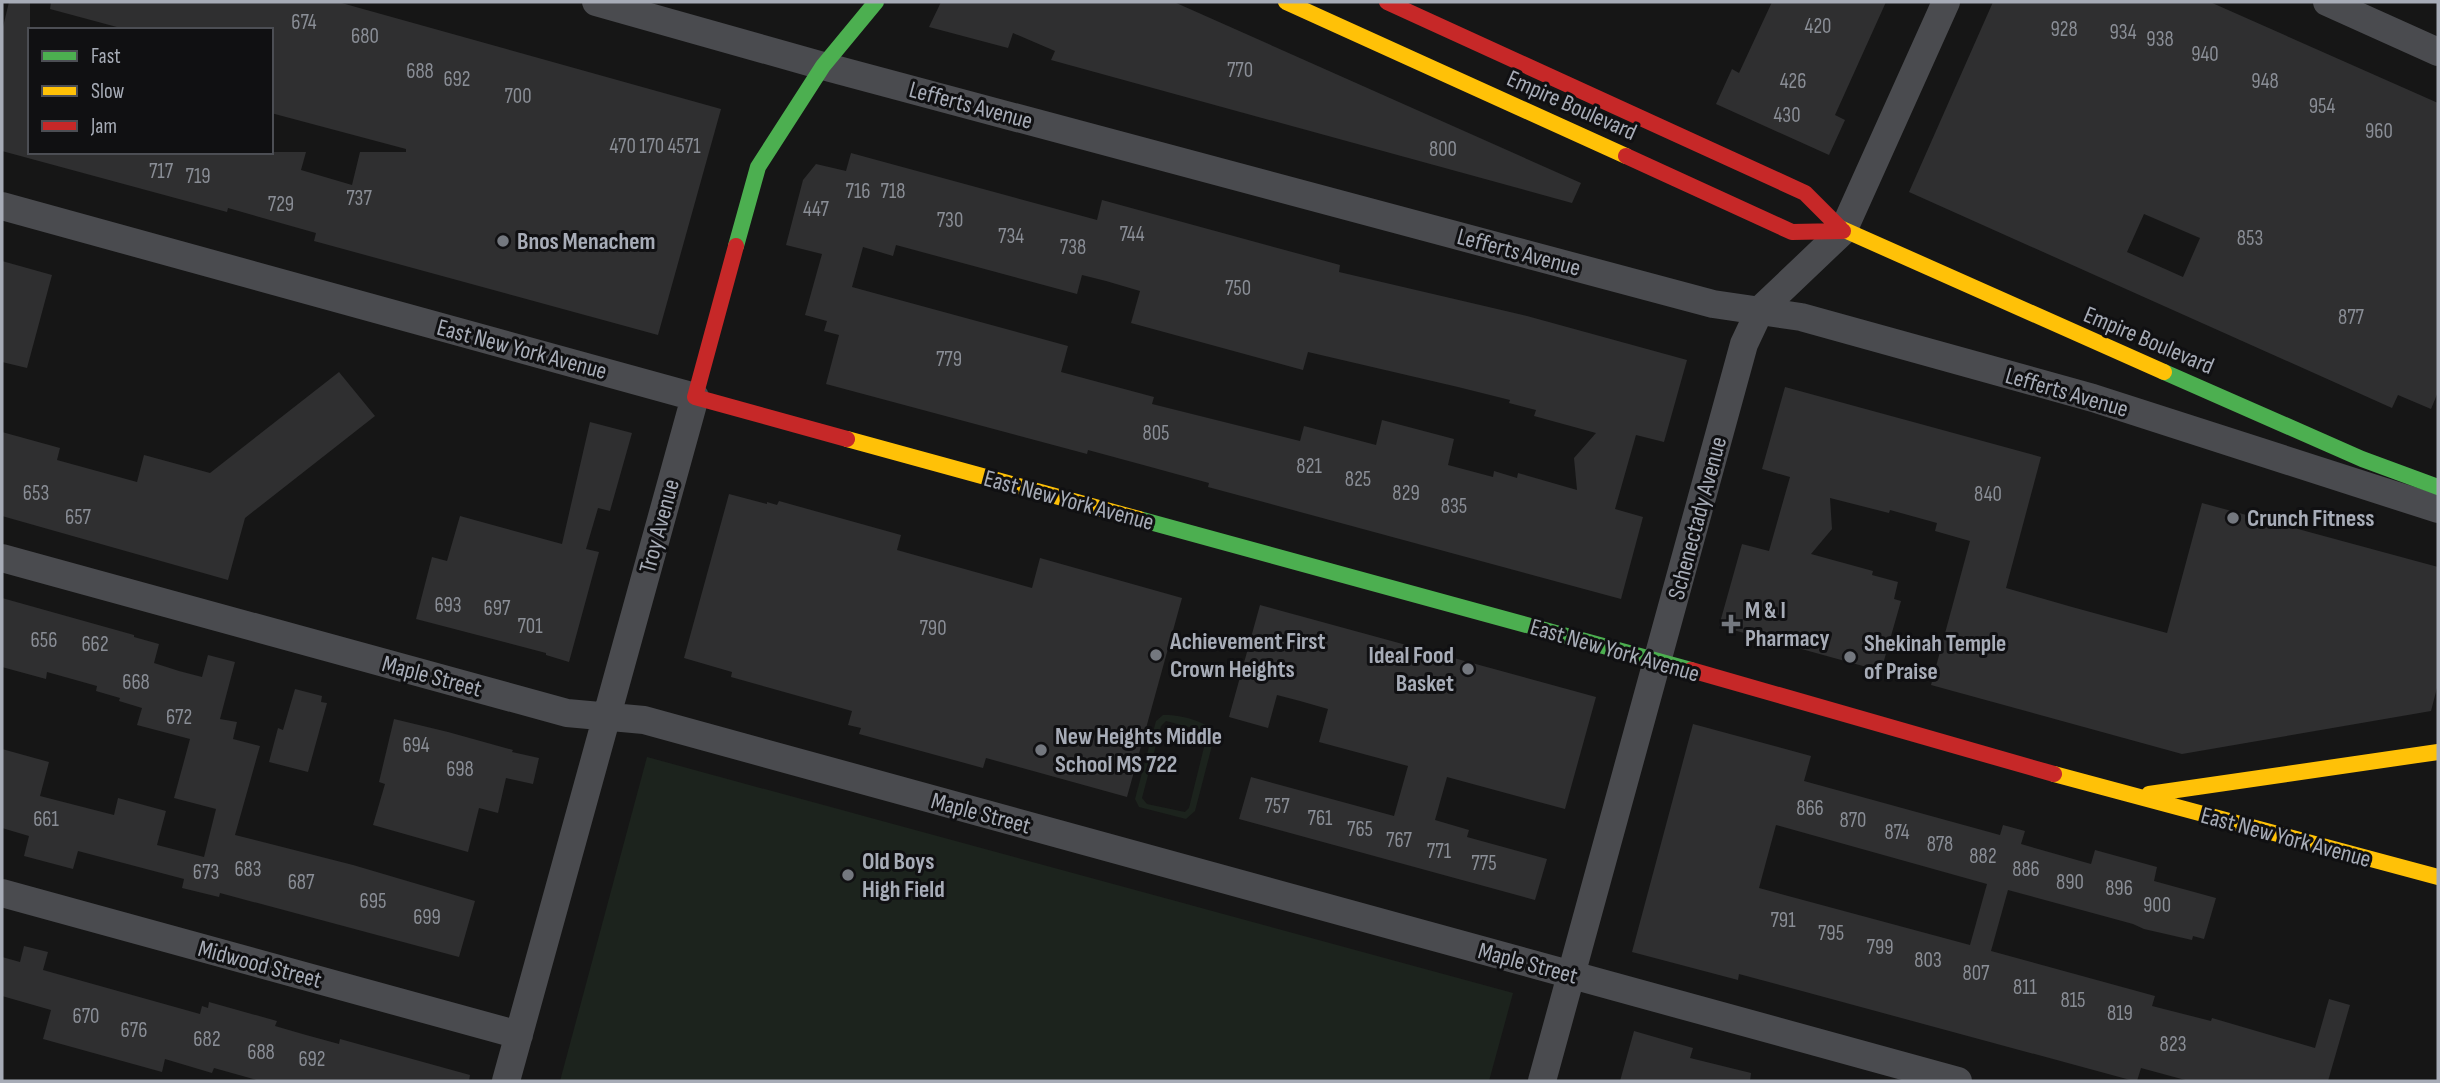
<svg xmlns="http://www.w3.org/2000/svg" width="2440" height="1083" viewBox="0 0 2440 1083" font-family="'Sofia Sans Condensed',sans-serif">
<rect width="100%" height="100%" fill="#161616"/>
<path fill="#1c231d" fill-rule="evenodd" d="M1163,715C1177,714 1209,721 1215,734L1195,811L1186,819L1139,807L1135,799L1156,721ZM1166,721L1204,731L1207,735L1189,808L1185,812L1147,804L1142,798L1161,726Z
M647,757L1513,993L1489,1081H560Z"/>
<path fill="#2f2f30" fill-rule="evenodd" d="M9,2H30V156V152H306L301,170L352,185L360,152H406V149L271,113V30H128L50,9L51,2H338L721,109L658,335L314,241L316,233L228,208L227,212L2,151V31Z
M941,2H1174L1581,183L1572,203L1051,60L1055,51L1013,33L1008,48L929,27Z
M1772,2H1886L1835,115L1845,120L1829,155L1716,104L1732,69L1739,73Z
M1993,2H2210L2438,103V392L2431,409L2398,395L2392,408L1909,192ZM2144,214L2200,238L2183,277L2127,252Z
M851,153L1097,220L1102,200L1340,265L1339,272L1527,316L1687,360L1664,442L1636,435L1615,509L1643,517L1621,599L1208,487L1209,483L1147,466L1088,450L1087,454L826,384L839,335L824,331L827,321L805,315L822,254L786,245L803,180L816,164L846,171ZM896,245L1077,294L1082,275L1106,281L1140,291L1131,323L1303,370L1308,352L1458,387L1510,400L1509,403L1536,410L1534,416L1596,433L1574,458L1577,490L1518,473L1517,478L1494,471L1493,477L1448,465L1454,439L1382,420L1376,445L1304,426L1300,441L1152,404L1154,397L1061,372L1068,346L852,287L863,247L893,256Z
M2,261L52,275L27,368L2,362Z
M339,372L375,416L245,518L228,580L2,516V432L60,448L57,460L137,482L144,455L210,473Z
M1785,387L2041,457L2006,588L2072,607L2167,633L2202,503L2438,567V684L2431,711L2182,754L1931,685L1970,541L1935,531L1937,523L1890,510L1889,513L1830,498L1832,529L1811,554L1873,571L1872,575L1898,582L1894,599L1901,601L1881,671L1719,626L1742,544L1769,551L1790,477L1762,469Z
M590,422L632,433L610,511L598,508L586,549L599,552L569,662L546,655V653L416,619L432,557L447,561L460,516L562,544Z
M729,494L767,504V502L777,505L779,501L901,535L897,550L1032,588L1040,558L1182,598L1127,797L986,758L983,768L859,734L861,728L848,725L852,711L731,677L732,672L684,658Z
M2,598L134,635V637L159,644L154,663L179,671L202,677L208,655L235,662L220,719L237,722L233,739L260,746L235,835L353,865L475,901L459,957L220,893L219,897L182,888L184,879L78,851L73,869L24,856L29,836L2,828V749L49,762L40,796L114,815L118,798L166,811L157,845L204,857L216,809L174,798L190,739L137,725L142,708L119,701L120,698L96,691L97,686L47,672L46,679L2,667Z
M1260,605L1596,697L1565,809L1447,777L1435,820L1469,830L1467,837L1547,859L1535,900L1239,819L1251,777L1394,816L1408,766L1319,742L1328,709L1300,701L1277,695L1268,728L1229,717Z
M295,689L322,696L321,702L327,703L308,772L269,762L278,728L283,730Z
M394,719L448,732L513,750L512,752L539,758L533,784L506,778L498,813L479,808L468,852L373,825L385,784L379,782Z
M1693,724L1811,756L1804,781L2000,835L2003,825L2025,831L2021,844L2091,864L2095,850L2157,867L2154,881L2216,898L2204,939L2193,936L2192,940L2144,929L2133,924L2008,890L1991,951L2155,996L2152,1006L2211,1021L2212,1018L2315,1048L2329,999L2350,1005L2328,1081H2189L2141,1068L2137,1081H2134L1739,974L1738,980L1632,952ZM1776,825L1987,884L1970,945L1759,888Z
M24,946L48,952L43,970L200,1014L202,1006L208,1008L209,1002L277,1021L275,1026L306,1035L339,1044L340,1039L470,1075L469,1081H260L214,1068L212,1073L165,1059L162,1072L43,1039L51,1010L2,996V957L20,962Z
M1634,1031L1693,1048L1690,1058L1751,1073L1750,1081H1620Z"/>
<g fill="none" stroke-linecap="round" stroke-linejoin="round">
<path stroke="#4a4b4f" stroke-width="28" d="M596,2L823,66L1713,304L1801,317L2093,398L2438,509
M2327,2L2438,52
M2,206L695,397L506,1081
M2,558L567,713L644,720L1958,1081
M2,893L519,1035
M1542,1081L1744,344L1760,310L1843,231L1946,2"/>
<path stroke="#4caf50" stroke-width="16" d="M736,246L758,167L823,66L876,2
M2164,372L2362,459L2438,487
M1139,519L1691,670"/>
<path stroke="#ffc107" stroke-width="16" d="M1286,2L1626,156
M1840,228L2164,372
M847,439L1139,519
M2054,774L2438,877
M2149,794L2438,752"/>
<path stroke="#c62828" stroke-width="16" d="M1387,2L1805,193L1840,228
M1626,156L1792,232L1843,231
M736,246L695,397L847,439
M1691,670L2054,774"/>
</g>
<g fill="#74787f" stroke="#101012" stroke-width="2.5">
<circle cx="503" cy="241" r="7"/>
<circle cx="2233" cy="518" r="7"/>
<path d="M1727.5 613.5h7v7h7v7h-7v7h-7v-7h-7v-7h7z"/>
<circle cx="1156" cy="655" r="7"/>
<circle cx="1850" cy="657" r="7"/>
<circle cx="1468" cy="669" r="7"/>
<circle cx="1041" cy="750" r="7"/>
<circle cx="848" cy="875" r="7"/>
</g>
<g text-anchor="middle" stroke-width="6" stroke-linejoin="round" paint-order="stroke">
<g font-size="21" fill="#898d95">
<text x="304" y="29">674</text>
<text x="1818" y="33">420</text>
<text x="2064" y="36">928</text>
<text x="2123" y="39">934</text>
<text x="365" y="43">680</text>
<text x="2160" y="46">938</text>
<text x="2205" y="61">940</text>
<text x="1240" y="77">770</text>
<text x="420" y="78">688</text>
<text x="457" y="86">692</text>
<text x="1793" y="88">426</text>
<text x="2265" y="88">948</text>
<text x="518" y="103">700</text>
<text x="2322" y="113">954</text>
<text x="1787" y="122">430</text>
<text x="2379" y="138">960</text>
<text x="655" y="153">470 170 4571</text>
<text x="1443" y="156">800</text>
<text x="161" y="178">717</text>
<text x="198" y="183">719</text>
<text x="858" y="198">716</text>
<text x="893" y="198">718</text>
<text x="359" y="205">737</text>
<text x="281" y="211">729</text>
<text x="816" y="216">447</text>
<text x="950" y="227">730</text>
<text x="1132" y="241">744</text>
<text x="1011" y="243">734</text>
<text x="2250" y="245">853</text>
<text x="1073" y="254">738</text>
<text x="1238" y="295">750</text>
<text x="2351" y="324">877</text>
<text x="949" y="366">779</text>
<text x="1156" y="440">805</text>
<text x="1309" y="473">821</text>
<text x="1358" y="486">825</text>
<text x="36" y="500">653</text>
<text x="1406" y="500">829</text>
<text x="1988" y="501">840</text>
<text x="1454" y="513">835</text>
<text x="78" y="524">657</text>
<text x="448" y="612">693</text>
<text x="497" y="615">697</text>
<text x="530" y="633">701</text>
<text x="933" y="635">790</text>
<text x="44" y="647">656</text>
<text x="95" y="651">662</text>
<text x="136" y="689">668</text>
<text x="179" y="724">672</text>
<text x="416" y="752">694</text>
<text x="460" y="776">698</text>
<text x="1277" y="813">757</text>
<text x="1810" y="815">866</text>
<text x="1320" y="825">761</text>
<text x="46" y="826">661</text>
<text x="1853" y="827">870</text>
<text x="1360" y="836">765</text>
<text x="1897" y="839">874</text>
<text x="1399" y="847">767</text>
<text x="1940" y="851">878</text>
<text x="1439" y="858">771</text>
<text x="1983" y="863">882</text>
<text x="1484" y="870">775</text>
<text x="248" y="876">683</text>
<text x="2026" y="876">886</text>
<text x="206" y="879">673</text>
<text x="301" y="889">687</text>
<text x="2070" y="889">890</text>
<text x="2119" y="895">896</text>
<text x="373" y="908">695</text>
<text x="2157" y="912">900</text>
<text x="427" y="924">699</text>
<text x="1783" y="927">791</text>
<text x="1831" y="940">795</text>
<text x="1880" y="954">799</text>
<text x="1928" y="967">803</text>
<text x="1976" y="980">807</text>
<text x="2025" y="994">811</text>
<text x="2073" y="1007">815</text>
<text x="2120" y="1020">819</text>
<text x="86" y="1023">670</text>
<text x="134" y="1037">676</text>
<text x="207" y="1046">682</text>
<text x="2173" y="1051">823</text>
<text x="261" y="1059">688</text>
<text x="312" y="1066">692</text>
</g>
<g font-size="24" fill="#a7acb7" stroke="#101012">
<text transform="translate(971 105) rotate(15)" y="8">Lefferts Avenue</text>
<text transform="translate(1572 105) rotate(24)" y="8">Empire Boulevard</text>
<text transform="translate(1519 252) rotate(15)" y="8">Lefferts Avenue</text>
<text transform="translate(2149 340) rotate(23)" y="8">Empire Boulevard</text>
<text transform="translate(522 349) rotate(15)" y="8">East New York Avenue</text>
<text transform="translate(2067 392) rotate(16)" y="8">Lefferts Avenue</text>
<text transform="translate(1069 500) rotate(15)" y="8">East New York Avenue</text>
<text transform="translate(1697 518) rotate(-75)" y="8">Schenectady Avenue</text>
<text transform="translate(659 526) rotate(-75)" y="8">Troy Avenue</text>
<text transform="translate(1615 650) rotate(16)" y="8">East New York Avenue</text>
<text transform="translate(432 676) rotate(15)" y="8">Maple Street</text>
<text transform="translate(981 813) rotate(15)" y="8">Maple Street</text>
<text transform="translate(2286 837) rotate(15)" y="8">East New York Avenue</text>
<text transform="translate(1528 963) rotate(15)" y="8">Maple Street</text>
<text transform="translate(260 964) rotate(15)" y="8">Midwood Street</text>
</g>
<g font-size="24" font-weight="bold" fill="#a7acb7" stroke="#101012" text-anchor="start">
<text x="517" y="249">Bnos Menachem</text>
<text x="2247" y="526">Crunch Fitness</text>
<text x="1745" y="618">M &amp; I<tspan x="1745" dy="28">Pharmacy</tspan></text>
<text x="1170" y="649">Achievement First<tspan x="1170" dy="28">Crown Heights</tspan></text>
<text x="1864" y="651">Shekinah Temple<tspan x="1864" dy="28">of Praise</tspan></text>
<text x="1454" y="663" text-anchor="end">Ideal Food<tspan x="1454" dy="28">Basket</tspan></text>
<text x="1055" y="744">New Heights Middle<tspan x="1055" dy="28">School MS 722</tspan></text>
<text x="862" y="869">Old Boys<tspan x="862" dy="28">High Field</tspan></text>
</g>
</g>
<rect width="2440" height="1083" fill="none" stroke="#a7acb7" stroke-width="7"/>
<rect x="28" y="28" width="245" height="126" fill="#101012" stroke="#4c4e54" stroke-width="2"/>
<rect x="42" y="51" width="35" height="10" fill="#4caf50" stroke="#4c4e54" stroke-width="2"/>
<text x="91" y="63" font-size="21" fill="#a7acb7">Fast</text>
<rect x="42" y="86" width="35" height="10" fill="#ffc107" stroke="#4c4e54" stroke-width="2"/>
<text x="91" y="98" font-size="21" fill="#a7acb7">Slow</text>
<rect x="42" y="121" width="35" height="10" fill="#c62828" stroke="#4c4e54" stroke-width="2"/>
<text x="91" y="133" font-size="21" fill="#a7acb7">Jam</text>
</svg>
